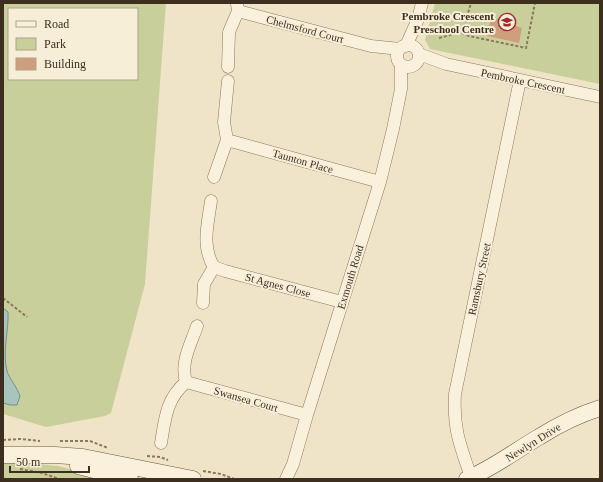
<svg xmlns="http://www.w3.org/2000/svg" width="603" height="482" viewBox="0 0 603 482" font-family="'Times New Roman',serif">
<rect width="100%" height="100%" fill="#f0e4c8"/>
<path fill="#c9cf9b" fill-rule="evenodd" d="M3,3H166L145,284L111,413L105,416L46,427L3,414ZM9,9H137V79H9Z
M435,3H600V84L430,49L425,40Z
M17,462L58,466L109,479H3V463Z"/>
<path fill="#a9c4bc" stroke="#6f938a" d="M3,308L8,312C9,331 2,351 7,371C9,378 17,387 20,396L17,405H10L3,403Z"/>
<path fill="#cf9f7d" d="M491,18L517,23L516,26L522,28L519,43L487,36Z"/>
<g fill="none" stroke-linecap="round" stroke-linejoin="round">
<defs>
<path id="street" d="M238,11L371,46L400,49
M397 56a11 11 0 1 1 22 0a11 11 0 1 1-22 0Z
M406,46L418,19L422,3
M419,54L446,64L600,97
M228,67L229,32L238,11L237,4
M227,140L380,182
M214,177L227,140L224,122L228,81
M214,267L225,271L342,302
M203,303L204,284L214,267C201,247 208,223 211,201
M186,382L307,415
M161,443C165,419 166,399 186,382C180,362 191,344 197,326
M471,477C460,445 453,429 455,394L520,80
M286,479L293,464L307,415L380,182L393,129L401,89V65"/>
<path id="secondary" d="M3,455H55L83,457L193,479
M78,466L130,479
M467,479C493,468 515,451 539,437C558,425 578,415 600,408"/>
</defs>
<use href="#street" stroke="#8d765c" stroke-width="13"/>
<use href="#secondary" stroke="#6f573f" stroke-width="17"/>
<path stroke="#8d765c" stroke-width="2" stroke-dasharray="3 2" stroke-linecap="butt" d="M462,33L469,36L526,48L535,3
M439,38L457,33H462L471,3
M3,298L27,317
M3,440L20,439L40,441
M60,441H90L108,448
M147,456L160,457L168,460
M20,469L42,473L59,479
M203,471L221,474L234,479"/>
<use href="#street" stroke="#faf1dc" stroke-width="12"/>
<use href="#secondary" stroke="#faf1dc" stroke-width="16"/>
</g>
<defs>
<symbol id="school-ring" viewBox="-11 -11 22 22"><circle r="9.5" fill="#f7eed8" stroke="#9e2a2b" stroke-width="1.5"/><path d="M0-5L7-2L0 1L-7-2ZM-4 1L0 2.5L4 1V4Q0 6-4 4Z" fill="#9e2a2b"/></symbol>
</defs>
<g fill-rule="evenodd">
<use href="#school-ring" x="497" y="12" width="20" height="20"/>
</g>
<g text-anchor="middle" stroke-width="4" stroke-linejoin="round" paint-order="stroke">
<g font-size="11" font-weight="bold" fill="#3d2e20" stroke="#f7eed8" text-anchor="end">
<text x="494" y="20">Pembroke Crescent<tspan x="494" dy="13">Preschool Centre</tspan></text>
</g>
<g font-size="11" fill="#3d2e20" stroke="#f7eed8">
<text transform="translate(305 29) rotate(15)" y="4">Chelmsford Court</text>
<text transform="translate(523 81) rotate(12)" y="4">Pembroke Crescent</text>
<text transform="translate(303 161) rotate(16)" y="4">Taunton Place</text>
<text transform="translate(350 277) rotate(-73)" y="4">Exmouth Road</text>
<text transform="translate(479 279) rotate(-78)" y="4">Ramsbury Street</text>
<text transform="translate(278 285) rotate(15)" y="4">St Agnes Close</text>
<text transform="translate(246 399) rotate(16)" y="4">Swansea Court</text>
<text transform="translate(533 442) rotate(-32)" y="4">Newlyn Drive</text>
</g>
</g>
<rect width="603" height="482" fill="none" stroke="#3d2e20" stroke-width="8"/>
<rect x="8" y="8" width="130" height="72" fill="#f7eed8" stroke="#ada18e"/>
<rect x="16" y="21" width="20" height="6" fill="#faf1dc" stroke="#ada18e"/>
<text x="44" y="28" font-size="12" fill="#3d2e20">Road</text>
<rect x="16" y="38" width="20" height="12" fill="#c9cf9b" stroke="#ada18e"/>
<text x="44" y="48" font-size="12" fill="#3d2e20">Park</text>
<rect x="16" y="58" width="20" height="12" fill="#cf9f7d" stroke="#ada18e"/>
<text x="44" y="68" font-size="12" fill="#3d2e20">Building</text>
<path d="M10 466v6h79v-6" fill="none" stroke="#3d2e20" stroke-width="2"/>
<text x="16" y="466" font-size="12" fill="#3d2e20" stroke="#f7eed8" stroke-width="3" paint-order="stroke">50 m</text>
</svg>
